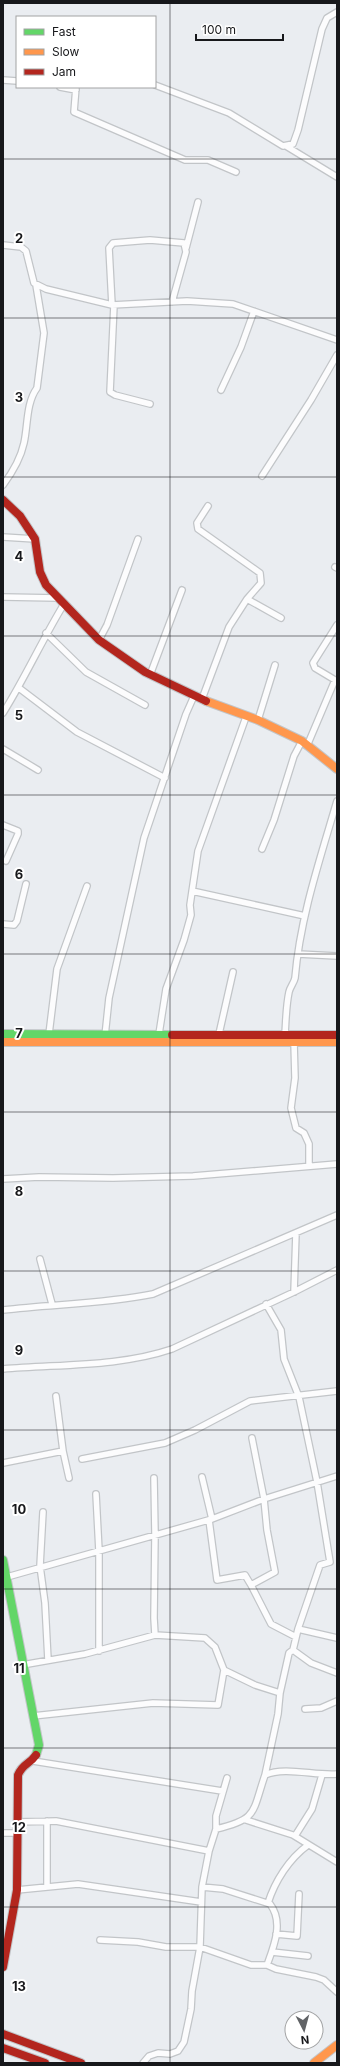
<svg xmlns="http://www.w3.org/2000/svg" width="340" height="2066" viewBox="0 0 340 2066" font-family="Inter,sans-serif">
<rect width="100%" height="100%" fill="#eaedf1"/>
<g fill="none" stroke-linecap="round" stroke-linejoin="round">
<defs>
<path id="street" d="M3,80L17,81
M155,85L229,113L283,146L293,144L298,130L322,29L327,18L337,12
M60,87L76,90
M76,87L74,112L185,160H208L236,172
M286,146L337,177
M3,245L21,247L26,251L34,283L46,289L112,305L187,301L233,304L337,340
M186,248L198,202
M112,305L109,248L113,243L150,240L184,243L186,252L172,302
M114,305L110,392L115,395L150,404
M221,390L241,347L254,311
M262,476L311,400L337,355
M3,485C12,473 21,457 24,443C28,425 26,403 37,388L44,333L36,285
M3,537L35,539
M335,567L337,568
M3,597L58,598
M247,599L281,618
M46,633L86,672L145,705
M99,640L107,625L138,539
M150,675L182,590
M19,688L77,732L165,778
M202,699L229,627L247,599L261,583L260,573L198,529L197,523L208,506
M3,713C25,678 42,640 64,604
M258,720L275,665
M307,746L335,680L315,668L313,663L337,625
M3,749L38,770
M3,825L18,831V834L6,861
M262,849L274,820L294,756L302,741
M192,891L305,916
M3,924L14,925L17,921L26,884
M298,954L337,956
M49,1034L57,969L87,886
M159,1034L166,989L184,940L191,915L190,905L198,851L246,717
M219,1034L233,972
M285,1034C286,1020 286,1006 289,992C290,987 294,983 295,978C300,918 320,859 337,801
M105,1036L109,998L144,838L186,714L194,696
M294,1042L295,1078L291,1108L296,1128L304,1133L309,1144V1165
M3,1179L39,1177L113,1178L193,1176L337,1164
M40,1259L52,1304
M294,1292L296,1233
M266,1304L281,1330L284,1359L299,1397L317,1482L330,1562L320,1565L298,1629L293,1650L311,1663L337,1673
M3,1310C53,1304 104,1304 153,1294L337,1215
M3,1369C59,1364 119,1367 172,1349L294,1292L337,1270
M252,1438L264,1499L267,1530L275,1572L251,1585L271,1624L296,1637
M63,1451L69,1478
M82,1459L165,1443L195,1430L250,1401L337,1391
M3,1463L63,1451L56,1396
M202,1477L212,1519
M96,1494L99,1551V1651
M43,1512L40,1566L45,1603L48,1660
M209,1520L217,1580L245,1575L251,1585
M7,1577L212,1519L264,1499L337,1476
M298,1629L337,1638
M155,1635L205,1638L215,1647L224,1670L255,1685L280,1693L278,1714L265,1775
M22,1665L85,1654L155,1635L154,1618L155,1534L154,1478
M280,1693L289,1653L293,1650
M305,1709L321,1708L337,1701
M33,1716L153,1703L218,1705L224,1670
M33,1761L222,1791
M246,1820L293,1835L337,1862
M47,1821V1887
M17,1822L56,1821L209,1851
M216,1829C258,1819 252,1813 265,1775C285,1766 315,1776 337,1774
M3,1833H17
M295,1836L312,1809L322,1775
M202,1887L223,1889L270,1904C284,1922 274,1946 267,1965
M17,1890L78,1884L201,1902
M268,1903C275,1881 289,1859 308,1845
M276,1934L297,1936L299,1894
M100,1940L138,1942L166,1947H200L251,1965H267L276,1969L316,1977L324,1980L337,1992
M272,1952L308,1956
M143,2063L149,2056L158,2053L170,2054L178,2051L184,2042L191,2009L192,1991L200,1947L202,1887L209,1851L216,1829V1816L227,1778"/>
<path id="fast" d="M3,1034L172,1035
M3,1560L39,1745L36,1755"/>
<path id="slow" d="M206,701L258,720L302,741L337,769
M3,1042H337
M314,2063L337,2045"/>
<path id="jam" d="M3,500L20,516L35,539L40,572L46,585L99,640L145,672L206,701
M172,1035H337
M3,1967L17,1890L18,1775C23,1763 29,1765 36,1755
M3,2034L81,2063
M3,2048L45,2063"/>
</defs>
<use href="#street" stroke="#c2c5c8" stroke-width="8"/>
<use href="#fast" stroke="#c2c5c8" stroke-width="10"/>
<use href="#slow" stroke="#c2c5c8" stroke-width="10"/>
<use href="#jam" stroke="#c2c5c8" stroke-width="10"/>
<use href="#street" stroke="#fcfcfd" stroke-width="5.5"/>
<use href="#fast" stroke="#63d668" stroke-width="8"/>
<use href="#slow" stroke="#ff974d" stroke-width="8"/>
<use href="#jam" stroke="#b3261e" stroke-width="8"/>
</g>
<path fill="none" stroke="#17181b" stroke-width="1" stroke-opacity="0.55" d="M170,3V2063M3,159H337M3,318H337M3,477H337M3,636H337M3,795H337M3,954H337M3,1112H337M3,1271H337M3,1430H337M3,1589H337M3,1748H337M3,1907H337"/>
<g font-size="13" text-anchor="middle" font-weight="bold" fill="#17181b" stroke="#fff" stroke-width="4" stroke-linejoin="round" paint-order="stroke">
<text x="19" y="243">2</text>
<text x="19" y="402">3</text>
<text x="19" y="561">4</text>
<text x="19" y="720">5</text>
<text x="19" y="879">6</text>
<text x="19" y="1038">7</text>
<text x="19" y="1196">8</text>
<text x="19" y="1355">9</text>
<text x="19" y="1514">10</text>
<text x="19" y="1673">11</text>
<text x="19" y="1832">12</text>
<text x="19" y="1991">13</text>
</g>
<rect width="340" height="2066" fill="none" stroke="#17181b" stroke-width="8"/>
<rect x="16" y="16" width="140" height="72" fill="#ffffff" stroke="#a2a3a4"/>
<rect x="24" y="29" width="20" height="6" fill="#63d668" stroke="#a2a3a4"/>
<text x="52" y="36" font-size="12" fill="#17181b">Fast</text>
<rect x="24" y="49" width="20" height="6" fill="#ff974d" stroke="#a2a3a4"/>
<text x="52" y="56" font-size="12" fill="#17181b">Slow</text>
<rect x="24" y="69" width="20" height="6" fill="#b3261e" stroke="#a2a3a4"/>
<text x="52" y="76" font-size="12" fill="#17181b">Jam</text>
<g transform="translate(304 2030) rotate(174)"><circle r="19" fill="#ffffff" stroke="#a2a3a4"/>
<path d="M0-3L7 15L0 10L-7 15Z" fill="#616366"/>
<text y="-6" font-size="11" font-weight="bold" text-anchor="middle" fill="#17181b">N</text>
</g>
<path d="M196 34v6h87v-6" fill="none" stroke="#17181b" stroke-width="2"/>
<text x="202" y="34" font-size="12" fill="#17181b" stroke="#ffffff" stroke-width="3" paint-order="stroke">100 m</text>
</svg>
